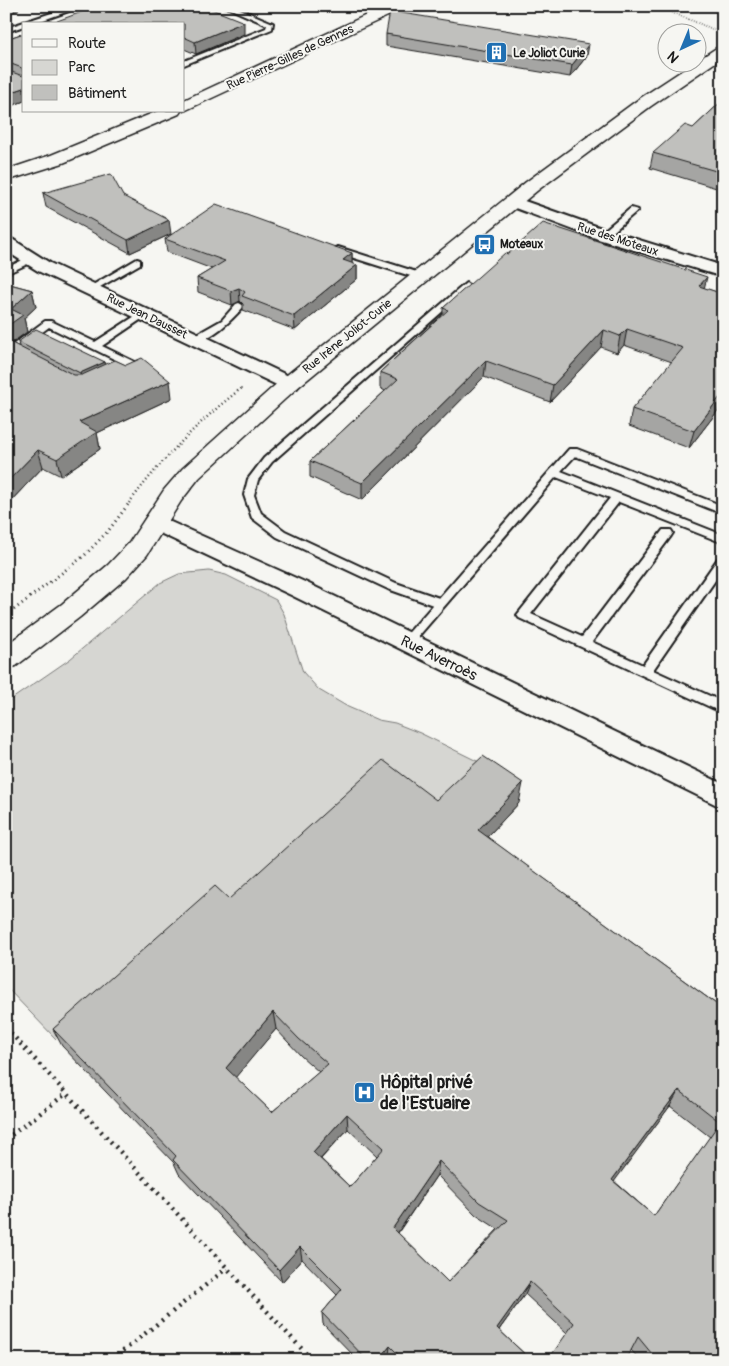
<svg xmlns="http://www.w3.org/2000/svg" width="729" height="1366" viewBox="0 0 729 1366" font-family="Pangolin,sans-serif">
<rect width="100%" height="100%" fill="#f6f6f2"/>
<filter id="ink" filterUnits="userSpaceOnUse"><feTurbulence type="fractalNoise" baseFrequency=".02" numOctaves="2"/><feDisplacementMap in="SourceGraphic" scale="10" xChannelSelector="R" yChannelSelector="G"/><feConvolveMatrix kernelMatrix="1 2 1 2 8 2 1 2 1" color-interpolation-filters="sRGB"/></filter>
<g filter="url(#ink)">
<path fill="#d6d6d2" stroke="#797977" d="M209,571L226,575L276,600L284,614L303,672L319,690L348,707L378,720L395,723L420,733L479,762L425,813L239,912L218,895L56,1039L6,987V703L70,659L160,583L179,574Z"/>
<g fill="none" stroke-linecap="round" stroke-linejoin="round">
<defs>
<path id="service" d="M73,6H83L32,24H24V26L6,32V28Z
M224,6H233L273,23L272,29L184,65V61L266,28L267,25Z
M631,208L638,210L607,237H601V233Z
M338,247L423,274L424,276L423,278H417L335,252V248Z
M31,256L35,259L34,261L6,274V268Z
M137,259L140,260V264L93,291L90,292L86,289Z
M466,283L470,286L469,288L272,462L258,480L254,495L261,513L285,531L396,583L439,598L569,449H577L723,506V514L575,456L561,471L723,535V543L619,502L531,614L582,637L663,530H671L673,533L671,536L592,642L643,665L719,557L723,556V569L653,670L723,702V713L519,618L517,615L610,498L556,477L411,645L407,647L401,642L403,639L433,605L388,589L277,537L252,518L244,495L248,479L264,458Z
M239,303L244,306C234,318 208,344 192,341V337L222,320L236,304Z
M143,311L146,312V316L102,346L137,363V367L85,390H79L6,352L7,349L45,321H51L95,342ZM49,327L126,365L82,384L17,351Z"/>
<path id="minor" d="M6,6H18L17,9L6,12Z
M513,197L610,231L723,266V277L598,239L507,205L505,202L507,199Z
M6,238L12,239L50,263L297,380L300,384L297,388L290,390L283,388L38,271L6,251Z
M155,515L307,583L723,784V808L291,595L147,527L144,522L147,517Z"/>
<path id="tertiary" d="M723,46V57L651,106L538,190L297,388L199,478L181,501L147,555L126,578L80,617L16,666L6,669V645L62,604L108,565L129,543L164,490L183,468L282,379L526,182L639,99L718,47Z"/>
<path id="secondary" d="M386,6H405L403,9L184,111V100Z
M158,111H181L179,114L63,163L6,181V170L51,155Z"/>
</defs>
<use href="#service" stroke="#1c1c1c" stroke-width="4"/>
<use href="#minor" stroke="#1c1c1c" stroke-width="4"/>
<use href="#tertiary" stroke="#1c1c1c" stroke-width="3"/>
<use href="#secondary" stroke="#1c1c1c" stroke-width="3"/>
<path stroke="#1c1c1c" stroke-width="2" stroke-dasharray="0.5 2" stroke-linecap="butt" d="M425,6L447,10L484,6
M656,6L715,30"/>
<path stroke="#1c1c1c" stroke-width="2.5" stroke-dasharray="1 3" stroke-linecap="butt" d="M129,503C163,458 199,421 243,387"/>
<path stroke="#1c1c1c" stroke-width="3" stroke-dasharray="1 4" stroke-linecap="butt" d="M6,616L85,555L109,530L130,502"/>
<path stroke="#1c1c1c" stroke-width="4.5" stroke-dasharray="2 5" stroke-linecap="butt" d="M6,1028L312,1360
M6,1139L67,1093
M112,1360L227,1268"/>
<use href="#service" fill="#f6f6f2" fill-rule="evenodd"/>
<use href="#minor" fill="#f6f6f2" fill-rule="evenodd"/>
<use href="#tertiary" fill="#f6f6f2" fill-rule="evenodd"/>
<use href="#secondary" fill="#f6f6f2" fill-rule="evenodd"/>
</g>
<path fill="#a5a5a3" stroke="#1c1c1c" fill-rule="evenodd" d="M184,24L244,34L196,54L184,49Z
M24,33V101L6,108V39Z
M386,34L587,56L570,77L386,46Z
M723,100V190L650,168L653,153L693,128Z
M43,193L123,196L171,234L130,253L46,207Z
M165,239L352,253V264L357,265V279L295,330L243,310V304L240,301L232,305L198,292L197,278L212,269L167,252Z
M508,254L704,288L723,294V404L689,448L629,426L632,409L672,362L624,345L617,353L601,347L550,402L484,377L362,500L310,477V461L385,391L380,388V372L443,314V308Z
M6,283L32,290L36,307L24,318L27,332L12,343L19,347L18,342L105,362V365L172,398L97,433L100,449L61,476L43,467L6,506Z
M436,800L519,803L487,837L723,1009V1360H640L631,1350L567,1333L525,1294L499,1330L531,1360H393L389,1356L386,1360H358L323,1324L322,1313L337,1295L302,1259L282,1282L179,1174L174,1163L62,1046L53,1029L229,899ZM276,1029L301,1056L319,1072L272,1112L235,1077ZM670,1106L710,1137L654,1216L614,1181ZM348,1129L377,1156L350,1187L321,1159ZM437,1175L476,1215L498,1229L448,1282L398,1233Z"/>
<path fill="#868684" stroke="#1c1c1c" d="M244,22V34L196,54L195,42Z
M589,44L587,56L570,77L572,65Z
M24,88V101L6,108V94Z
M169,220L171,234L130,253L128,240Z
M352,253V266L343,260Z
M357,265V279L295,330L294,316Z
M707,277L703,293L699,286Z
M239,288L240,301L232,305L231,291Z
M32,290L36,307L24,318L27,332L6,347V327L11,309Z
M627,329L624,345L617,353L620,336Z
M604,330L601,347L550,402L553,385Z
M486,361L484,377L362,500V483Z
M105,362L107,371L82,382L80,373Z
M170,381L172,398L97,433L100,449L61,476L57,459L79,422Z
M723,393V404L689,448L694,431Z
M38,450L43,467L6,506V483Z
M523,783L519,803L475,850L478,830Z
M273,1012L276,1029L230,1084L226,1068Z
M679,1090L670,1106L605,1194L612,1180Z
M347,1114L348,1129L314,1166L313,1152Z
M439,1161L437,1175L392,1241L393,1228Z
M300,1247L302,1259L282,1282L279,1270Z
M530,1282L525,1294L493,1338L497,1328Z
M390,1346L389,1356L386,1360H379Z"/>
<path fill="#c0c0bd" stroke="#1c1c1c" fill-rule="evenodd" d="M98,6H204L244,22L195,42L184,37V24H49Z
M390,11L589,44L572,65L386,34Z
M24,33V88L6,94V70L23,76L22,68L6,62V39Z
M723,100V173L653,153L685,125L693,128Z
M111,174L123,196L169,220L128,240L43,193Z
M216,204L352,253L343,260L357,265L294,316L242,296L245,292L239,288L231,291L197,278L225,261L165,239Z
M543,223L707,277L699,286L723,294V393L694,431L632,409L683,348L627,329L620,336L604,330L553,385L486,361L362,483L310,461L398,379L380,372L448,310L443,308L505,253L508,254Z
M6,283L32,290L11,309L23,315L6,327Z
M36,329L105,362L80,373L18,342Z
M6,340L74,375H82L115,360L126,365L142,358L170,381L79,422L97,432L57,459L38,450L6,483Z
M483,756L523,783L478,830L723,1009V1360H657L638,1337L626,1360H548L574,1323L530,1282L497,1328L531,1360H404L390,1346L379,1360H367L322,1313L342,1289L300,1247L279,1270L173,1160L176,1156L53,1029L215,886L229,899L383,760L436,800ZM273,1012L299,1039L328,1064L272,1112L226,1068ZM679,1090L720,1122L654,1216L612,1180ZM347,1114L384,1148L350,1187L313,1152ZM439,1161L479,1202L508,1220L448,1282L393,1228Z"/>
</g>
<defs>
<symbol id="building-square" viewBox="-11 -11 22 22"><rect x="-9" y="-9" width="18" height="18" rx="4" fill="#1f6fb2" stroke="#f6f6f2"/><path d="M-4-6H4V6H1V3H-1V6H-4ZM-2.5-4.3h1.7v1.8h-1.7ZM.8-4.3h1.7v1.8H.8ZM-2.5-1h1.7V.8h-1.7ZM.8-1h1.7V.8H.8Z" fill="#fff"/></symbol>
<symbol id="bus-square" viewBox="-11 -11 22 22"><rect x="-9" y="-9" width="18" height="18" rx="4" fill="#1f6fb2" stroke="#f6f6f2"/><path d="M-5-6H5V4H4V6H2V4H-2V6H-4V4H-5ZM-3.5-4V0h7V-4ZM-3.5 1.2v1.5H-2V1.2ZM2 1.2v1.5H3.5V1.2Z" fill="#fff"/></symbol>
<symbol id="hospital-square" viewBox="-11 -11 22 22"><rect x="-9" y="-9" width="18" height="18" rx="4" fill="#1f6fb2" stroke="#f6f6f2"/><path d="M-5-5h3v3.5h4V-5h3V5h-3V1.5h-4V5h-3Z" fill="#fff"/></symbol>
</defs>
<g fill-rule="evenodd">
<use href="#building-square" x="484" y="40" width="25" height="25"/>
<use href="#bus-square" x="472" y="232" width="25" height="25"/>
<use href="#hospital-square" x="352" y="1080" width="25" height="25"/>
</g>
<g text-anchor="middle" stroke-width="4" stroke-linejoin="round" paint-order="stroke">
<g font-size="12" font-weight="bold" fill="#1c1c1c" stroke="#f6f6f2" text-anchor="start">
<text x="513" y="57">Le Joliot Curie</text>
<text x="500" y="248">Moteaux</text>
</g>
<g font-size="12" fill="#1c1c1c" stroke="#f6f6f2">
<text transform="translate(290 57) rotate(-25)" y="4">Rue Pierre-Gilles de Gennes</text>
<text transform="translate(618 239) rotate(18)" y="4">Rue des Moteaux</text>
<text transform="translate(147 316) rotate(26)" y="4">Rue Jean Dausset</text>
<text transform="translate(347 336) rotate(-39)" y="4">Rue Irène Joliot-Curie</text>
</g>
<g font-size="15" fill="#1c1c1c" stroke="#f6f6f2">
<text transform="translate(439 658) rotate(26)" y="5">Rue Averroès</text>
</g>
<g font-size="18" font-weight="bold" fill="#1c1c1c" stroke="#f6f6f2" text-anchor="start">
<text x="380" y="1088">Hôpital privé<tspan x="380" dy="21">de l'Estuaire</tspan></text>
</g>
</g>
<rect width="729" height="1366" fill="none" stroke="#f6f6f2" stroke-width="25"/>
<rect x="12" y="12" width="704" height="1341" fill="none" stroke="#1c1c1c" stroke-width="2" filter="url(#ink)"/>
<rect x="22" y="22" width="162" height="90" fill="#f6f6f2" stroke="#9f9f9c"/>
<rect x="32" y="39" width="25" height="8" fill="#f6f6f2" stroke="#9f9f9c"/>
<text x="68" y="48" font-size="15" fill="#1c1c1c">Route</text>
<rect x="32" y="60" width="25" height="15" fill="#d6d6d2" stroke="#9f9f9c"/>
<text x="68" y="72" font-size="15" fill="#1c1c1c">Parc</text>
<rect x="32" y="85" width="25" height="15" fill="#c0c0bd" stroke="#9f9f9c"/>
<text x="68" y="98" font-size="15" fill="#1c1c1c">Bâtiment</text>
<g transform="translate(682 48) rotate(224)"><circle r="24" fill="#f6f6f2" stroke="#9f9f9c"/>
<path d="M0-4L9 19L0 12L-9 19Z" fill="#1f6fb2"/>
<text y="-8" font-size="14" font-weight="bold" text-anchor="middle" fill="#1c1c1c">N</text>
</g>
</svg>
